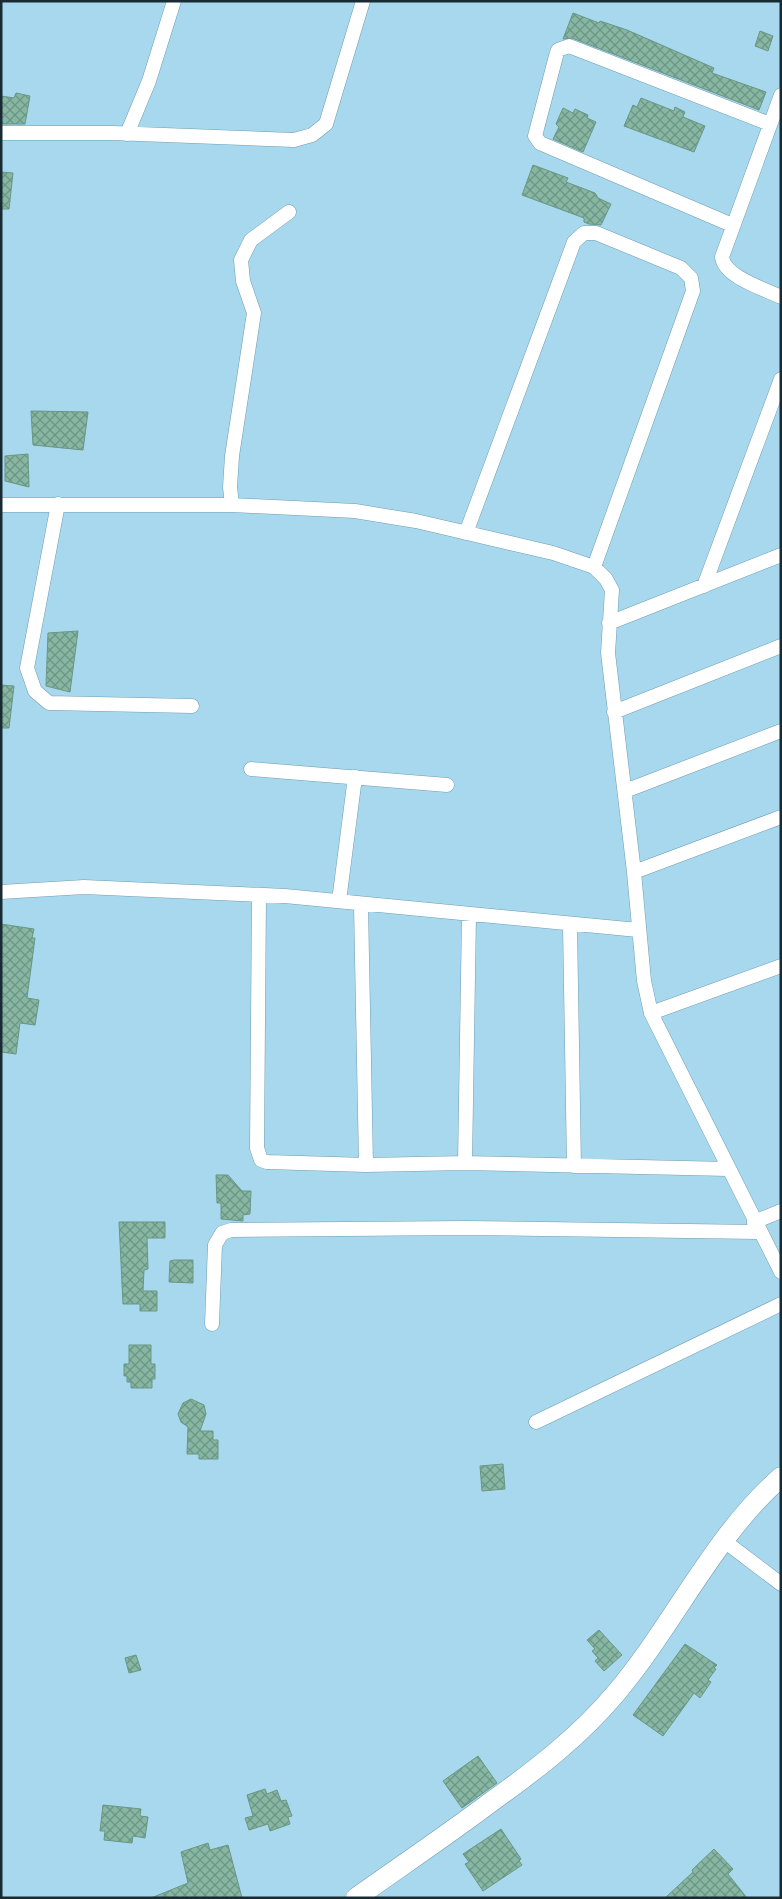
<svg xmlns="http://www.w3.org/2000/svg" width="782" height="1899" viewBox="0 0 782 1899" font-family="'Titillium Web',sans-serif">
<defs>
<pattern id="building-cross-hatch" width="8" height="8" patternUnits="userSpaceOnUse" patternTransform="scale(1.25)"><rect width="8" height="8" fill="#87b7a3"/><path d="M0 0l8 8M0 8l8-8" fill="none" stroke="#6d9585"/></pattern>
</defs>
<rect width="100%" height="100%" fill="#a8d8ee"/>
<path fill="url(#building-cross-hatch)" stroke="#689784" d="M573,13L599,23L600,21L627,30L714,68L712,73L766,92L759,110L572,38L563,39Z
M760,31L773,36L768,51L755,46Z
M16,93L30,96L25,124H1V96L14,98Z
M641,98L674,111L675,107L685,112L683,117L705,126L694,152L624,126L633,105L637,107Z
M563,108L573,113L575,109L588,115L587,118L596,122L583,152L553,139L559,127L556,124Z
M533,165L568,178L566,182L595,193L598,198L611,204L601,225L589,224L584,222V218L522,195Z
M1,172L13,173L9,209H1Z
M31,411L88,412L83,450L33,445Z
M28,454L29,487L5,481V456Z
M78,631L70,692L46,686L48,633Z
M1,685L14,686L9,728H1Z
M1,924L34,929L32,938H35L27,998L39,1000L35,1025L20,1023L16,1054L1,1052Z
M216,1175H228L242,1191H251L250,1214L243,1215V1221L221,1219V1203H217Z
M119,1222H165V1238H147L148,1269L144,1270L143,1291H157V1311H140V1304H123Z
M174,1260H193V1283L169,1282L170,1261Z
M129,1345H151V1364H155V1379H152V1388H131V1382H127V1376H124V1364H129Z
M191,1399L204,1405L206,1414L200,1431H213V1440H218V1459H199V1454H187L188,1427L181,1422L178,1414L183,1403Z
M503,1464L505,1489L482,1491L480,1466Z
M599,1630L622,1655L604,1671L595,1661L598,1658L592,1651L595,1649L587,1640Z
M685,1644L717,1665L714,1668L716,1669L708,1680L711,1682L700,1698L694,1693L663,1736L633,1715Z
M136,1655L141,1670L129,1673L125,1658Z
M478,1756L497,1783L462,1808L443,1781Z
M265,1789L267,1794L277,1790L281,1801L286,1800L292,1816L288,1817L290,1824L270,1831L268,1824L249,1830L245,1818L253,1816L247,1795Z
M103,1805L141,1809L140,1816L148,1817L145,1838L133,1836L132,1843L104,1840L105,1831H100Z
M501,1829L521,1859L519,1861L522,1865L483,1891L465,1864L469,1862L463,1854Z
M208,1843L210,1850L228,1845L242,1898H151L188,1883L181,1852Z
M714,1849L733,1869L728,1874L747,1898H665L693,1872L692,1870Z"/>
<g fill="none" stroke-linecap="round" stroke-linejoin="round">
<defs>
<path id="street" d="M781,95L722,257C724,277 765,289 781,297
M1,133H113L294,140L312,135L326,124L363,1
M127,134L149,81L174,1
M732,225L540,143L535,136L556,56L558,50L569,46L770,124
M58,504L27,668L35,691L49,703L192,706
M1,505H232L355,511L416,521L553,553L594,567L606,579L612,590L608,653L634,872L644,981L651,1013L781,1272
M232,505L230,487L232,456L254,313L243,281L241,260L251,240L289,212
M466,533L574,242L584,233H596L681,268L691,278L693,291L594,567
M704,586L781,379
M609,623L781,555
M614,712L781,646
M251,769L447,785
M625,791L781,731
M634,872L781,817
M1,892L84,887L285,896L638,930
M259,895L257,1148L261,1160L267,1162L366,1165L465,1163L728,1169
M339,901L355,777
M361,905L366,1165
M570,925L574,1166
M651,1013L781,966
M465,1163L469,915
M754,1222L781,1211
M212,1324L215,1245L222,1233L231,1230L465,1228L759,1232
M536,1422L781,1304
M723,1540L781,1584"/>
<path id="secondary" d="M356,1898C401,1866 447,1835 491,1802C537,1769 580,1736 616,1693C675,1623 712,1538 781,1477"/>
</defs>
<use href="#street" stroke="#6e9db2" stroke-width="15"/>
<use href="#secondary" stroke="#6e9db2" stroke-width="21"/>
<use href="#street" stroke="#fff" stroke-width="14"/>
<use href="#secondary" stroke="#fff" stroke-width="20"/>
</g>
<rect width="782" height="1899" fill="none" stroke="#182b33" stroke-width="5"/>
</svg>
